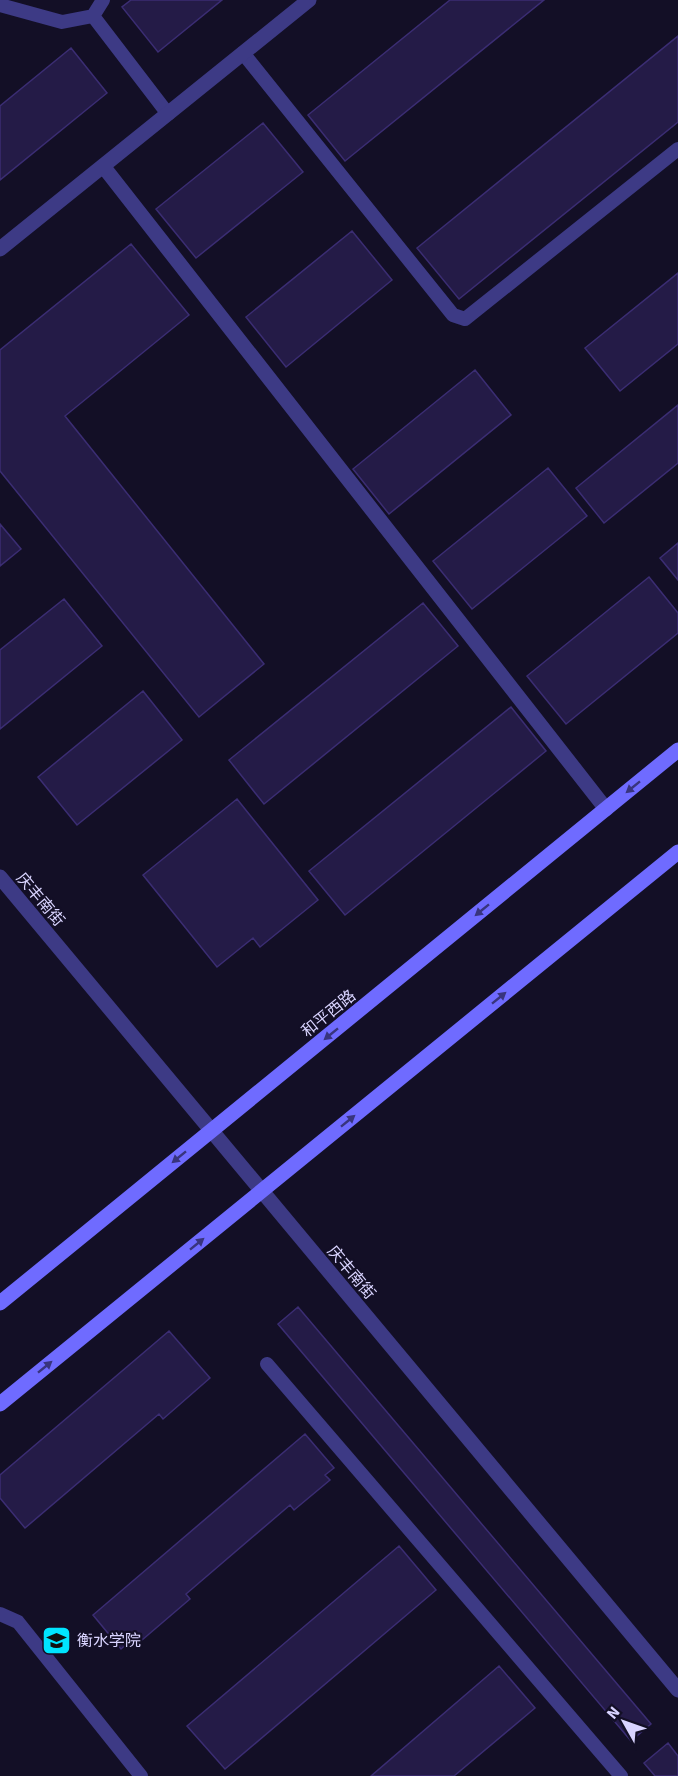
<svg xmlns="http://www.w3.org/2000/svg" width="678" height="1776" viewBox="0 0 678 1776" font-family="'Source Sans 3','Noto Sans SC',sans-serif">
<rect width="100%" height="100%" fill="#130f26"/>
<path fill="#241b47" stroke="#3b2d73" stroke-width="1.5" d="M131,0H222L158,52L122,7Z
M450,0H544L345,161L308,115Z
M678,36V122L459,299L417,248Z
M71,48L107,93L0,180V106Z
M263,123L303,172L196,258L156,209Z
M352,231L392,280L286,367L246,317Z
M131,244L189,315L65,416L264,664L199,717L0,471V350Z
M678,273V344L620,391L585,348Z
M475,370L511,415L389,514L353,469Z
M678,405V463L604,523L576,488Z
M548,468L587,516L472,609L433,561Z
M0,524L21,549L0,566Z
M678,543V580L660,558Z
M649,577L678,613V633L566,724L527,676Z
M64,599L102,646L0,729V650Z
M423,603L458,646L264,804L229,760Z
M143,691L182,740L77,825L38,777Z
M511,707L546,751L345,915L309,871Z
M237,799L318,900L260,947L253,938L217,967L143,875Z
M298,1307L651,1724L631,1741L278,1324Z
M169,1331L210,1378L163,1419L159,1414L25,1528L0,1498V1475Z
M305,1434L334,1468L325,1475L330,1480L294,1510L290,1505L186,1594L190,1599L135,1646L130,1641L121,1649L93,1615Z
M399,1546L436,1590L225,1769L187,1726Z
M499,1666L535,1708L454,1776H371Z
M668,1743L678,1756V1776H655L644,1763Z"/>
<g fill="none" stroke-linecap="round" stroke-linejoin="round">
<path stroke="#3d3a85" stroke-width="14" d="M0,5L62,22L93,16L103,0
M93,16L168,114
M243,53L453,315L465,319L678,149
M267,1364L621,1776
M0,1614L18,1622L141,1776"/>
<path stroke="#3d3a85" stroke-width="15" d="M103,166L606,809
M0,249L309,0"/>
<path stroke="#3d3a85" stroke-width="15" d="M0,877L678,1690"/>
<path stroke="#6f6bff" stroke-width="15" d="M0,1303L678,750
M0,1404L678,852"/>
</g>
<defs><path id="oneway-solid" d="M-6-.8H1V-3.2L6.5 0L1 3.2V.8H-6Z" transform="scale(1.5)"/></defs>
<g fill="#38347d">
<use href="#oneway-solid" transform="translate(633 787) rotate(141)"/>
<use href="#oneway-solid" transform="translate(482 910) rotate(141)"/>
<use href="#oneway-solid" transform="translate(499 998) rotate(-39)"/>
<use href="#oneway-solid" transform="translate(331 1034) rotate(141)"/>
<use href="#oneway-solid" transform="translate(348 1121) rotate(-39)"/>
<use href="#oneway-solid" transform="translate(179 1157) rotate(141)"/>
<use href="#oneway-solid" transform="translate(197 1244) rotate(-39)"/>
<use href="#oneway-solid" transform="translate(45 1367) rotate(-39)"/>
</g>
<defs>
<symbol id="university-square" viewBox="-11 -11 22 22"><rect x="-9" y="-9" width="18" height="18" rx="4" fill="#00e5ff" stroke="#130f26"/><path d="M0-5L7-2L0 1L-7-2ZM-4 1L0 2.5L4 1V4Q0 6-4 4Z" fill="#111"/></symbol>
</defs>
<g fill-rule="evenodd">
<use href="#university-square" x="40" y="1624" width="33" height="33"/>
</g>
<g text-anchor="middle" stroke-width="4.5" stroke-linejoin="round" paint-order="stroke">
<g font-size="16" fill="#d9d4ff" stroke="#130f26">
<text transform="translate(41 899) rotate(50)" y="6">庆丰南街</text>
<text transform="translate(328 1013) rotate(-39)" y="6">和平西路</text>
<text transform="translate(352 1272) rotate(50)" y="6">庆丰南街</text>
</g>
<g font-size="16" fill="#d9d4ff" stroke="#130f26" text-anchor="start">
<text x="77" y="1646">衡水学院</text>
</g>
</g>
<g transform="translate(624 1722) rotate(310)" stroke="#130f26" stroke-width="4.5" paint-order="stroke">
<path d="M0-4.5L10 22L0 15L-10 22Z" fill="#d9d4ff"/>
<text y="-9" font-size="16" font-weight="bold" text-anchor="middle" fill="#d9d4ff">N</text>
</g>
</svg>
